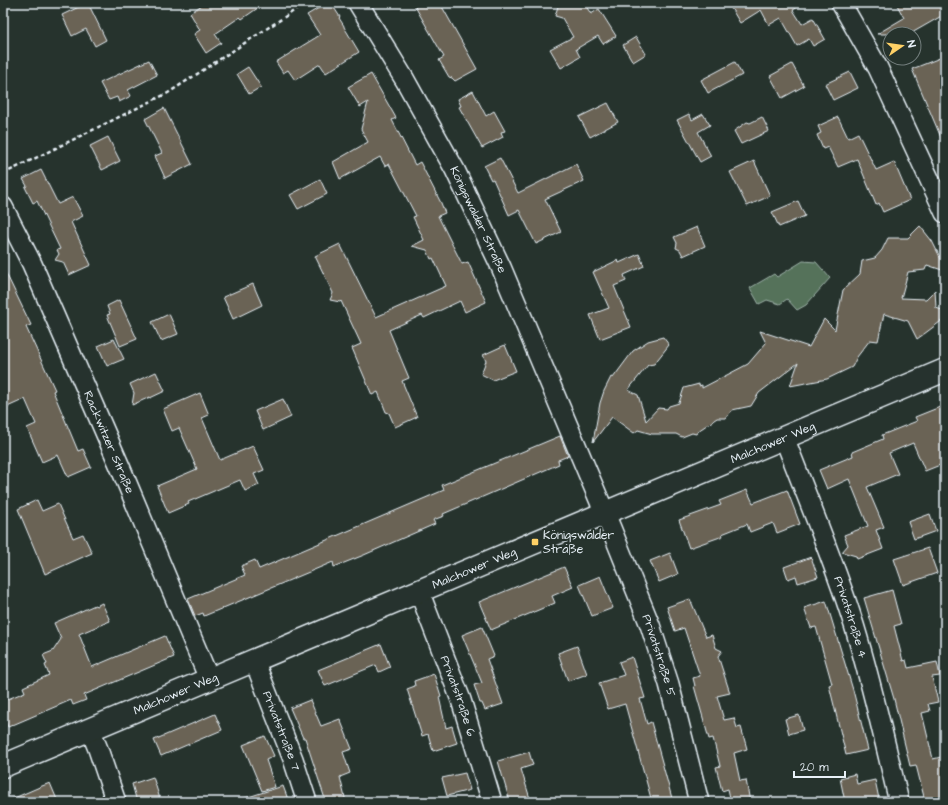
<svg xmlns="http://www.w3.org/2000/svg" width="948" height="805" viewBox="0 0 948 805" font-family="'Architects Daughter',sans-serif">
<rect width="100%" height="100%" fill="#26332d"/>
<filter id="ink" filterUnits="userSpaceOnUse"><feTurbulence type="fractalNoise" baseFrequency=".025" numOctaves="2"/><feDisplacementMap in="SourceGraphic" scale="8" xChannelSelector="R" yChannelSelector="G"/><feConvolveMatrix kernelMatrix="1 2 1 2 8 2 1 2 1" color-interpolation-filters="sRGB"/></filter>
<g filter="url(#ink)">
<path fill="#54725a" stroke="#9eb2a9" d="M803,261L816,262L830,278L806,305L797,310L787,299L780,304L767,300L759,304L750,288L774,274L777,277Z"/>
<path fill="#6b6354" stroke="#e8f1f8" d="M87,3H88L106,40L95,46L86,29L72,36L62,15Z
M205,3H265L242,19L240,17L215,34L221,43L206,53L194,34L200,30L190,13Z
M327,3H331L340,17L339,18L344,26V27L359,52L326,73L320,64L295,80L288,70L283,73L276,62L320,35L307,15Z
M413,3H440L477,69L455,81L452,78L449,77L439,60L444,57Z
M559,3H584L591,14L599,9L616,36L603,44L598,36L576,49L580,57L561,68L550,49L573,37L562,18L555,16Z
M728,3H805L793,10L802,24L813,18L825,39L813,46L809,39L797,46L781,18L769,25L761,10L740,23Z
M896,3H945V14L910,34H877L904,18Z
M636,37L646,54L633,62L623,45Z
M945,56V147L912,69Z
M149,60L157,75L128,90L131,96L119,102L117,97L109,100L100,83Z
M735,62L742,75L708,93L701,80Z
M792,64L804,86L782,98L770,76Z
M248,67L261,87L249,94L237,74Z
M850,72L858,88L833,100L825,84Z
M371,74L396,118L392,120L415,165L420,162L441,203L445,213L438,216L462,264L468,262L486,302L465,312L460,301L424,318L422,315L389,330L409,378L402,381L417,417L395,427L389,413L386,412L378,392L372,395L352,348L361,344L341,301L340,302L330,300L333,293L315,256L340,244L376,317L446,286L433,258L431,259L427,250L412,246L424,240L413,217L416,216L389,164L385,166L380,157L340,179L333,162L368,142L361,129L368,102L360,107L348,87Z
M473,91L486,116L494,111L505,131L501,132L503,137L482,148L459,107L461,106L458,99Z
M608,103L618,122L590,137L579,117Z
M164,108L192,164L165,178L155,156L162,153L145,119Z
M689,114L692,120L703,114L710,125L698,132L711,156L700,162L677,120Z
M762,117L769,131L741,144L734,131L747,122L750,123Z
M838,117L848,138L858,133L876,170L894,162L910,200L883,212L879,203L876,205L857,159L838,167L828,147L823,149L817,135L821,133L818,126Z
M108,137L120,161L102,170L90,146Z
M500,158L518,193L576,164L584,181L545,199L561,232L536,244L519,210L509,215L493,179L491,180L484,166Z
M754,161L770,196L747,206L730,172Z
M41,170L58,204L73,197L83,216L71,222L91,265L69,275L63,262L55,260L59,254L57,250L60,249L37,201L33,203L25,187L27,186L23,179Z
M320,179L327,194L298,209L290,195Z
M798,201L805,216L779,227L772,212Z
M920,226L932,241L945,267V271L927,265L925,270L908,272L901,298L926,299L935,290L936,308L945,311L944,319L924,334L917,339L908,321L884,314L878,341L870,340L857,357L852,367L827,379L790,386L798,363L759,393L751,406L732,410L726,418H717L698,431L696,434L692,433L682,437L676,434H652L638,430L634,433L612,417L593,442L600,403L604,391L611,377L613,378L633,351L648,341L663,337L669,345L654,364L648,365L628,390L638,395L646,421L658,408L667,409L669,406L679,403L684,388L699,384V386L702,385V388L748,364L766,343L760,331L809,347L824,319L835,330L843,290L860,274L862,261L875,258L882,250L888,238H908Z
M697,227L705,246L683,256L680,250L676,248L677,243L674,237Z
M639,254L644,266L624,275L626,281L614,286L631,327L600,339L590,315L609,308L593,272L618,260L619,263Z
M3,267L31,325L26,327L55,390L53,391L78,451L83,449L91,467L68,477L58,455L42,462L27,428L36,424L25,399L3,409Z
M253,284L262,305L233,319L223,297Z
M119,300L137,339L120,346L107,315L110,314L107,306Z
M169,314L178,334L161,341L152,322Z
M114,339L124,359L107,366L98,346Z
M505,345L516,371L493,380L481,374L486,361L483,355Z
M156,372L165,391L150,398V397L132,405L134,393L130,384Z
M200,393L209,415L202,418L220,460L253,446L264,470L254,474L259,485L245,491L240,480L188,502L189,504L168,513L157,486L197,469L179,428L172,431L163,409Z
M283,399L291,417L263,430L255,411Z
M945,405V463L925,471L913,443L889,453L898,474L867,487L884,527L876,530L883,549L857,559L856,556L842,552L848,545L844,535L868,526L849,479L827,489L819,470L853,456L852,452L883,439L882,435L917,421L915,417Z
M560,436L568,456L558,460L559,464L443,514L444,516L433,520L435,524L364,555L334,567L333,562L204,616L203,613L195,616L188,599L245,575L241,566L255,560L259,569L444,490L442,485Z
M747,490L753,503L787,490L800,524L777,533L773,523L750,532L747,524L722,534L723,536L689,548L679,520L721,505L719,501Z
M37,500L42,511L58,504L73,538L83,534L92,553L45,574L18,509Z
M930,514L936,531L914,539L908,522Z
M928,548L937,573L903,585L894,559Z
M670,553L678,574L659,582L650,561Z
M811,557L818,577L798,583L796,576L788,579L784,567Z
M564,567L573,587L552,596L555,603L491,630L479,602Z
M600,576L613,608L592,616L579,585Z
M892,590L901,624L894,626L903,661L906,660L908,668L937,662L940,676L932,677L938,702L928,704L930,711L922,713L933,759L945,756V797L925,801L916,765L910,766L894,699L864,598Z
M690,599L706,637L712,635L716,648L722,651L718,656L730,693L717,696L724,720L734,718L737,728L741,727L747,749L734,753L740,781L746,780L750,802H731L728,789L722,791L716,767L720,766L713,738L709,739L694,686H695L693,678L700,676L684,628L675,631L667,607Z
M826,601L853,690L868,750L846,755L829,685L832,684L816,627L811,628L804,608Z
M102,603L110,621L79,634L92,667L165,636L174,657L84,695L86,700L73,705L71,700L8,727L3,716V701L25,692L23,687L49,675L45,665L47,664L43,655L53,651L61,639L54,623L95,605L96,606Z
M482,627L494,656L487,659L503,704L485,710L482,703H480L474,685L482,683L462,635Z
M381,644L390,667L379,672L376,665L325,686L318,670Z
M577,646L587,674L568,681L558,653Z
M632,657L645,698L640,699L647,724L651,722L673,802H652L625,704L608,709L599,683L624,675L619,662Z
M434,674L441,696L439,697L446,728L452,726L457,743L433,751L428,734L422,736L407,689L415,686L414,681Z
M310,700L321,726L340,719L352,749L343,752L350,773L340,777L346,802H326L305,738H303L290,708Z
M215,714L222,730L161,756L154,740Z
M799,715L803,730L789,734L785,719Z
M265,736L274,756L266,760L275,787L262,791L243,745Z
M529,752L533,765L521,769L531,802H510L498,761Z
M465,773L470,790L447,796L442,778Z
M855,774L857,784L875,780L879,799L871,800V802H845L840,778Z
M153,777L161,802H137L132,784Z
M50,783L58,802H5L42,786Z
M283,786L289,802H243L242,799Z"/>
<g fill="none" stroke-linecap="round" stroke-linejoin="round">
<defs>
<g id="minor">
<path id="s1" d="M358,3L405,80L455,170L501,267L611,528L650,625L669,684L699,802"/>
<path d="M841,3L878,68L945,213"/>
<path id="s2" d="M3,207L32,264L121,469L209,679"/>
<path id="s3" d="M784,437C808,500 834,561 854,625C872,684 885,743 899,802"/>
<path id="s4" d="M419,591L461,700L492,802"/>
<path id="s5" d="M254,660L293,759L307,802"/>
<path d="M90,729L98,749L116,802"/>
</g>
<g id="tertiary">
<path id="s6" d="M3,766L945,370"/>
</g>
</defs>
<use href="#minor" stroke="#e8f1f8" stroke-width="22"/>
<use href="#tertiary" stroke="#e8f1f8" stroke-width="25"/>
<path stroke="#e8f1f8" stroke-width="2.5" stroke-dasharray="4 3" stroke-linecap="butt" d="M3,174L168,93L306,3"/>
<use href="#minor" stroke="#26332d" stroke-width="19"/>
<use href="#tertiary" stroke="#26332d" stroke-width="22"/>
</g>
</g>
<rect fill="#ffd166" stroke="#26332d" stroke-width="1.5" x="531" y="538" width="8" height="8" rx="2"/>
<g text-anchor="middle" stroke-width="4" stroke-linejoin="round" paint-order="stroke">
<g font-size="12" fill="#e8f1f8" stroke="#26332d">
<text dy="4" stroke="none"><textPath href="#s1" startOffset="248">Königswalder Straße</textPath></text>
<text dy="4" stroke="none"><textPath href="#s2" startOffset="258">Rackwitzer Straße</textPath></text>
<text dy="4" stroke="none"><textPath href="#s6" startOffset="835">Malchower Weg</textPath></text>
<text dy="4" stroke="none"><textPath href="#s6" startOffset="511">Malchower Weg</textPath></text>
<text dy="4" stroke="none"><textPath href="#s3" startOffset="192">Privatstraße 4</textPath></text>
<text dy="4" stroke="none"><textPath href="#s1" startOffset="720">Privatstraße 5</textPath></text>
<text dy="4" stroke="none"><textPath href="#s6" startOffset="187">Malchower Weg</textPath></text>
<text dy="4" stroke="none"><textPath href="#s4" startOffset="112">Privatstraße 6</textPath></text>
<text dy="4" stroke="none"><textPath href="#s5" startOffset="76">Privatstraße 7</textPath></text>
</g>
<g font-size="12" fill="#e8f1f8" stroke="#26332d" text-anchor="start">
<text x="543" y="539">Königswalder<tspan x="543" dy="14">Straße</tspan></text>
</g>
</g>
<rect width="948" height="805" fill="none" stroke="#26332d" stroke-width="16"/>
<rect x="8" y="8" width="932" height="789" fill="none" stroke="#e8f1f8" stroke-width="1.5" filter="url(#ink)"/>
<g transform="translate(902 46) rotate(77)"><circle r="19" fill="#26332d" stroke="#747f7e"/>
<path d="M0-3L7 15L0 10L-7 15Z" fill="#ffd166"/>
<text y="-6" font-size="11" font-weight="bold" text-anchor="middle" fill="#e8f1f8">N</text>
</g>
<path d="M794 771v6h51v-6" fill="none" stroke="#e8f1f8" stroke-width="2"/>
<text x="800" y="771" font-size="12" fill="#e8f1f8" stroke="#26332d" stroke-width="3" paint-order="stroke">20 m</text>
</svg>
